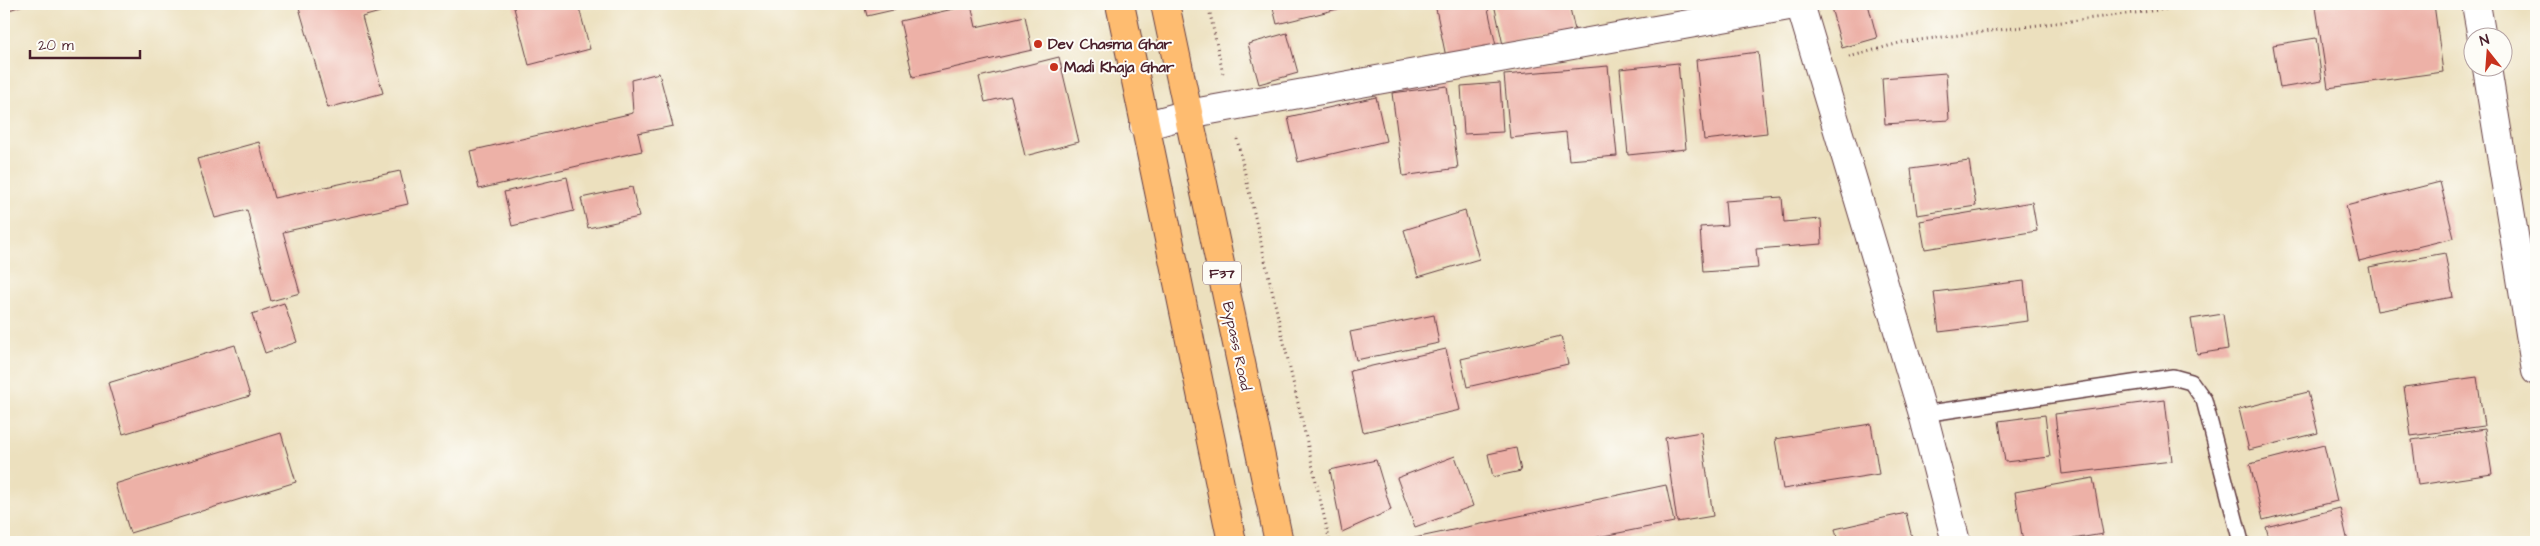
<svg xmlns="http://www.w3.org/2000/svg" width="2540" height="546" viewBox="0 0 2540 546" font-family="'Architects Daughter',sans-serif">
<rect width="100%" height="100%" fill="#fdfcf7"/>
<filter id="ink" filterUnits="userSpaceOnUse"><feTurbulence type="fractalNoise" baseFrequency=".02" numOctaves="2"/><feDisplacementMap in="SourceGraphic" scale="10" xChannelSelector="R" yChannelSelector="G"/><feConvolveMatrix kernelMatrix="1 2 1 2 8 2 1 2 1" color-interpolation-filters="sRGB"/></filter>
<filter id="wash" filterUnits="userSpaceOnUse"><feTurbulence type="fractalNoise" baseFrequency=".0096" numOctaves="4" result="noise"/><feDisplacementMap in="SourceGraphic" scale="20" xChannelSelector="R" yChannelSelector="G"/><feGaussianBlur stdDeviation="1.12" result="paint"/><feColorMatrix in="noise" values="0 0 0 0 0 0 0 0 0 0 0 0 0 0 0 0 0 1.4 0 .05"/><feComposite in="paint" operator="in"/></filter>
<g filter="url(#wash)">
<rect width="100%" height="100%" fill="#ece0be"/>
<g id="blocks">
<path fill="#edb1a7" d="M4,4H26L4,12Z
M298,4H378L380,12L362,17L383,93L328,108Z
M513,4H578L590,49L529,65Z
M864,4H915V5L867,16Z
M1272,4H1358L1277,24Z
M1435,4H1487L1496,46L1446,57Z
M1494,4H1569L1575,30L1503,45Z
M1830,4H1868L1877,38L1842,48Z
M2338,4H2434L2443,72L2328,88L2316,7Z
M971,5L976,27L1025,16L1032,50L913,77L900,21Z
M1287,33L1298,73L1259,84L1248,44Z
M2316,38L2322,81L2280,88L2273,45Z
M1758,52L1767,133L1704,140L1696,60Z
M1059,57L1079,142L1025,156L1011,96L985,102L979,77Z
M1678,63L1686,149L1628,155L1620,69Z
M1608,66L1617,156L1569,160L1566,132L1510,138L1504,75Z
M659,73L673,126L638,133L642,151L479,189L470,151L633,113L631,80Z
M1946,73L1949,120L1885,124L1882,78Z
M1500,83L1503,132L1464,134L1461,86Z
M1447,86L1458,168L1403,176L1392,93Z
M1376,97L1386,141L1298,162L1288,117Z
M259,142L274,198L400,171L408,204L283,232L300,293L271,301L247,210L215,218L197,159Z
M1969,161L1976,206L1917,215L1911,169Z
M567,177L574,211L512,226L504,192Z
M2440,182L2454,238L2359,261L2346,206Z
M632,187L639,217L588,228L581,198Z
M1782,197L1784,222L1821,219L1822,244L1756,249L1758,268L1703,272L1700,227L1727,225L1725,201Z
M2032,202L2037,231L1925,249L1920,221Z
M1465,211L1479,259L1418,277L1404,230Z
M2445,253L2453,297L2377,311L2369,267Z
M2024,281L2028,321L1939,332L1934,292Z
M284,303L297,342L265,353L252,314Z
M2223,314L2228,349L2197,354L2191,319Z
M1434,315L1439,343L1356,360L1350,332Z
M1561,336L1568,364L1467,387L1461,359Z
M235,345L250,396L123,434L108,383Z
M1446,349L1460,410L1363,432L1350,371Z
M2477,377L2484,426L2411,436L2404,387Z
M2308,392L2318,433L2249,450L2239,409Z
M2165,400L2172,461L2062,474L2055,414Z
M2045,415L2050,457L2005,462L1999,421Z
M1871,424L1879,474L1783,489L1775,439Z
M2485,429L2492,474L2418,485L2412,440Z
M1701,432L1713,516L1677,522L1665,438Z
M281,433L296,482L130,533L115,484Z
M2324,445L2337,501L2263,520L2250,464Z
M1516,448L1521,471L1493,477L1488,454Z
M1455,456L1473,506L1415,527L1397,478Z
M1376,460L1391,510L1342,532L1330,470Z
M2093,478L2103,534L2054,542H2023L2015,492Z
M1666,485L1674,522L1573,542H1396Z
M2340,508L2348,542H2270L2266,527Z
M1906,513L1913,542H1838L1835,529Z"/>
</g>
</g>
<g filter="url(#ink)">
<use href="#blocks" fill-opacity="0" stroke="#623c41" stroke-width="1"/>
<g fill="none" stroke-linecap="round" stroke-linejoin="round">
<defs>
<path id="service" d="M1923,414L2173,377L2191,382L2204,400L2241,542"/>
<path id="minor" d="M1800,4L1923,414L1956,542
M2476,4L2482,38
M2487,68L2536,371
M1144,126L1188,114L1800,4"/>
<path id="trunk" d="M1120,4L1232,542
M1165,4L1279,542"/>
</defs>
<use href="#service" stroke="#623c41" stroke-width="18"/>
<use href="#minor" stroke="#623c41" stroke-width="30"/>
<use href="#trunk" stroke="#623c41" stroke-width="30"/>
<path stroke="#623c41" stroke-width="3" stroke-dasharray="1 4" stroke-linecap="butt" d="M1208,4L1223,74
M1849,57L1903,42L2206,4
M1237,139L1330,542"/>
<use href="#service" stroke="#fff" stroke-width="15"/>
<use href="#minor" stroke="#fff" stroke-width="28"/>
<use href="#trunk" stroke="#febc70" stroke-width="28"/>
</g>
</g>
<g fill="#c8321e" stroke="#fdfcf7" stroke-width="2">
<circle cx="1038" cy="44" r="5"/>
<circle cx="1054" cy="67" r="5"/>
</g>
<g text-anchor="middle" stroke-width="4" stroke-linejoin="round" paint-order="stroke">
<rect fill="#fdfcf7" stroke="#806168" stroke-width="1" x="1203" y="261.5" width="38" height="23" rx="4"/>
<g font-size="14" font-weight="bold" fill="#4a1f2b">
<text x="1222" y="278">F37</text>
</g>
<g font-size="15" font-weight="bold" fill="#4a1f2b" stroke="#fdfcf7" text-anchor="start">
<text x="1048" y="49">Dev Chasma Ghar</text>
<text x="1064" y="72">Madi Khaja Ghar</text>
</g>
<g font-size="15" fill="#4a1f2b" stroke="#fdfcf7">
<text transform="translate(1237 346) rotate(78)" y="5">Bypass Road</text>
</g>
</g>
<rect width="2540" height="546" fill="none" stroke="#fdfcf7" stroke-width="20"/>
<g transform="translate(2488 52) rotate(343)"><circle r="24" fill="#fdfcf7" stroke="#b5a4a5"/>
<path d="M0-4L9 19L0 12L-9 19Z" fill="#c8321e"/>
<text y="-8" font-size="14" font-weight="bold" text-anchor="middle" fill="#4a1f2b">N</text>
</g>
<path d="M30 50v8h110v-8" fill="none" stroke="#4a1f2b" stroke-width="2.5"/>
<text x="38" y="50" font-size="15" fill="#4a1f2b" stroke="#fdfcf7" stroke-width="4" paint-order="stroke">20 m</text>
</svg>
